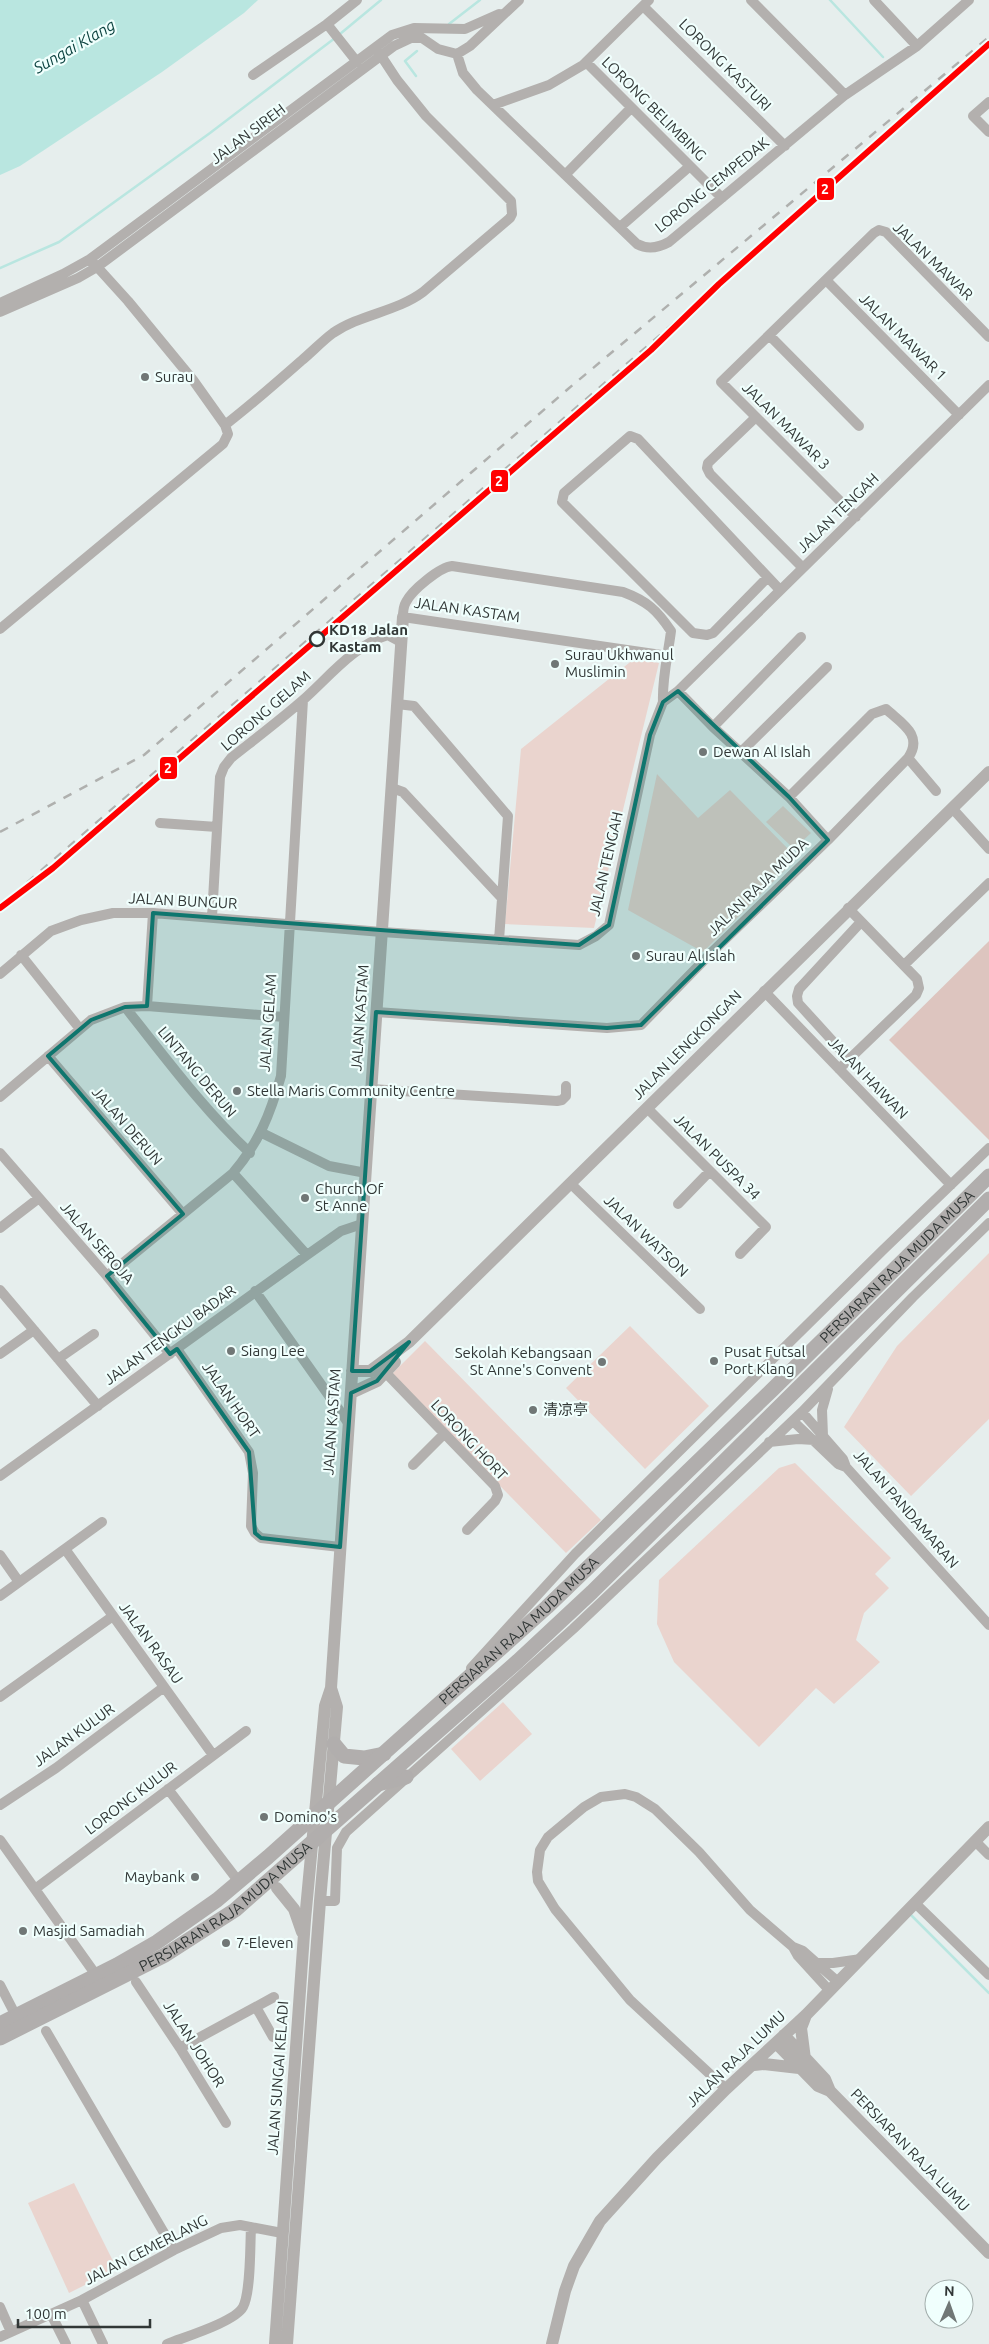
<svg xmlns="http://www.w3.org/2000/svg" width="989" height="2344" viewBox="0 0 989 2344" font-family="Ubuntu,'Noto Sans SC',sans-serif">
<rect width="100%" height="100%" fill="#e6eeed"/>
<path fill="#ead4ce" d="M634,659L659,663L594,928L505,924L521,749Z
M657,774L698,818L730,790L797,858L703,952L628,910Z
M783,806L811,833L794,849L766,822Z
M989,1253V1419L911,1496L844,1427L897,1346Z
M630,1326L709,1406L645,1469L566,1388Z
M425,1341L601,1520L566,1553L391,1375Z
M795,1463L891,1558L875,1574L889,1588L864,1613L856,1640L880,1662L834,1704L816,1688L759,1747L674,1662L657,1624L659,1580L779,1468Z
M503,1702L532,1734L480,1781L451,1749Z
M74,2183L117,2269L69,2293L28,2203Z"/>
<path fill="#ddc5bf" d="M989,941V1140L889,1040Z"/>
<path fill="#b9e6e0" d="M0,0H258L244,13L162,72L20,166L0,175Z"/>
<g fill="none" stroke-linecap="round" stroke-linejoin="round">
<path stroke="#b9e6e0" stroke-width="2.5" d="M830,0L883,57
M449,24L480,0
M340,34L381,0
M416,76L405,61L417,51
M0,268L59,242L210,133L335,38
M911,1915L989,1993"/>
<path stroke="#b3b0ae" stroke-width="10" d="M751,0L845,95
M874,0L917,46
M643,6L785,146
M457,54L463,73L477,90L637,244C648,250 658,248 669,242L845,95L917,46L969,0
M357,62L327,24L357,0
M586,62L722,198
M253,75L327,24
M989,102L973,116L989,132
M493,105L549,85L583,65L649,0
M566,174L631,108
M620,227L690,166
M90,259L128,301L193,380L225,425C251,405 276,383 301,361C312,352 322,341 333,333C361,314 396,312 423,292L510,218L512,214L511,201L426,116L397,80L376,48
M826,280L959,415
M0,303L63,274L90,259L392,35L414,28L465,29L499,14
M0,312L78,278L97,267L394,46L411,38H422L438,49L457,54L470,46L519,0
M769,335L859,426
M755,418L708,463L707,468L710,474L803,568
M856,517L721,382L874,233L879,230L886,232L989,337
M767,578L713,633L707,635L693,633L562,502L564,493L630,436L638,439L780,590
M0,629L223,444L228,434L225,425
M663,702C662,678 668,655 671,631C657,610 647,601 623,592L452,566C440,567 412,590 406,602C403,607 403,612 403,617L668,656
M397,704L414,706L508,816L499,940
M713,727L801,637
M741,752L827,667
M908,758L936,791
M392,788L403,792L501,897
M789,797L872,714L886,709C901,723 924,735 908,758L828,840
M952,808L989,849
M160,823L217,827
M212,917L220,777L224,767L231,758C255,739 280,720 303,700C329,677 354,645 388,635L401,642
M21,955L80,1029
M904,965L989,883
M0,974L51,931L81,920L113,913H153L382,932L579,945L596,936L609,925L650,735L663,702L678,691L989,385
M764,991L951,1185
M147,1006L153,913
M125,1007C165,1057 203,1109 250,1153
M376,1012L607,1028L641,1025L714,950L828,840L789,797L713,727L678,691
M48,1056L183,1214
M848,1058L798,1003L797,996L799,989L860,923
M839,1069L916,995L919,988L917,979L848,908
M371,1089L557,1101L562,1100L566,1096V1086
M0,1097L91,1020L125,1007L147,1006L284,1017
M647,1108L766,1227L740,1254
M262,1133L329,1166L366,1173
M0,1153L107,1276L170,1354
M233,1173L307,1255
M571,1184L700,1309
M678,1204L710,1171
M0,1228L39,1198
M107,1276L233,1173C259,1142 270,1115 281,1076L303,700
M0,1290L98,1406
M255,1291L349,1424
M177,1349L249,1452L253,1473L251,1526L255,1533L261,1538L340,1547
M0,1354L34,1330
M58,1359L94,1334
M385,1372L495,1486L498,1495L495,1501L467,1530
M802,1412L843,1459L846,1467L989,1625
M793,1421L838,1464L846,1467
M823,1436L822,1410L828,1389
M769,1442L798,1439L814,1440
M413,1465L444,1434
M0,1476L307,1255L341,1231L362,1224
M65,1549L213,1755
M0,1555L19,1582
M0,1596L102,1522
M471,1668L575,1554L884,1249L989,1148
M0,1697L113,1616
M168,1789L239,1882
M0,1805L56,1768L164,1687
M0,1840L96,1975
M975,1841L989,1855
M35,1889L246,1731
M320,1901H335L337,1848L346,1832L573,1629L802,1412L913,1297L989,1223
M915,1903L989,1975
M793,1947L798,1956L829,1990
M816,1963H833L861,1959
M136,1982L180,2048L226,2123
M0,1985L16,2016
M256,2007L273,2037
M46,2031L174,2250
M180,2048L274,1997
M726,2089L630,2000L555,1909L538,1881L537,1872L540,1850L548,1837L584,1807L601,1797L625,1794L636,1797L655,1809L699,1852L750,1910L793,1947L803,1951L838,1982
M82,2300L103,2344
M0,2307L11,2332
M51,2314L66,2344
M0,2337L82,2300L174,2250L221,2228L240,2225L282,2233
M167,2344C184,2337 235,2322 243,2307C251,2292 250,2246 251,2227"/>
<path stroke="#b3b0ae" stroke-width="12" d="M352,1371H370L409,1342L989,772
M351,1393L377,1381L395,1362
M277,1888L294,1909L302,1932
M784,2035L825,2079L830,2091L989,2253
M776,2043L818,2086L830,2091
M805,2059L801,2028L806,2015
M754,2065L764,2064L799,2068
M275,2344L305,1920L325,1706L331,1688L403,617
M287,2344L320,1901L337,1707L331,1688
M552,2344L565,2291L574,2266L600,2221L657,2158L726,2089L806,2015L989,1827"/>
<g stroke="#b1aead" stroke-width="15">
<path d="M334,1744L344,1756L364,1758L384,1754"/>
<path d="M378,1784L406,1777"/>
<path id="s1" d="M0,2024L117,1965L157,1942L217,1900L268,1857L547,1607L772,1390L989,1176"/>
<path id="s2" d="M0,2038L165,1955L235,1910L518,1661L592,1592L989,1199"/>
</g>
<path stroke="#afb0ae" stroke-width="2.5" stroke-dasharray="9 9" stroke-linecap="butt" d="M0,832L144,755L568,389L989,37
M0,906L719,284"/>
<defs>
<path id="rail-1" d="M0,908L53,868L651,350L719,284L989,44"/>
</defs>
<use href="#rail-1" stroke="#f0fffd" stroke-width="10"/>
<use href="#rail-1" stroke="#f00" stroke-width="6"/>
</g>
<path fill="#0f766e" fill-opacity="0.2" stroke="#0f766e" stroke-width="4" stroke-linejoin="round" d="M678,691L789,797L828,840L641,1025L607,1028L376,1012L352,1371H370L409,1342L377,1381L351,1393L340,1547L261,1538L255,1533L249,1452L177,1349L170,1354L107,1276L183,1214L48,1056L91,1020L125,1007L147,1006L153,913L579,945L609,925L650,735L663,702Z"/>
<g fill="#707776" stroke="#f0fffd" stroke-width="2">
<circle cx="145" cy="377" r="5"/>
<circle cx="555" cy="664" r="5"/>
<circle cx="703" cy="752" r="5"/>
<circle cx="636" cy="956" r="5"/>
<circle cx="237" cy="1091" r="5"/>
<circle cx="305" cy="1198" r="5"/>
<circle cx="231" cy="1351" r="5"/>
<circle cx="714" cy="1361" r="5"/>
<circle cx="602" cy="1362" r="5"/>
<circle cx="533" cy="1410" r="5"/>
<circle cx="264" cy="1817" r="5"/>
<circle cx="195" cy="1877" r="5"/>
<circle cx="23" cy="1931" r="5"/>
<circle cx="226" cy="1943" r="5"/>
</g>
<circle fill="#f0fffd" stroke="#313736" stroke-width="2.5" cx="317" cy="639" r="7"/>
<g text-anchor="middle" stroke-width="4.5" stroke-linejoin="round" paint-order="stroke">
<g font-size="15" fill="#313736" stroke="#f0fffd">
<text transform="translate(725 65) rotate(45)" y="5">LORONG KASTURI</text>
<text transform="translate(654 109) rotate(45)" y="5">LORONG BELIMBING</text>
<text transform="translate(248 134) rotate(-37)" y="5">JALAN SIREH</text>
<text transform="translate(712 185) rotate(-39)" y="5">LORONG CEMPEDAK</text>
<text transform="translate(933 261) rotate(44)" y="5">JALAN MAWAR</text>
<text transform="translate(903 337) rotate(45)" y="5">JALAN MAWAR 1</text>
<text transform="translate(786 426) rotate(45)" y="5">JALAN MAWAR 3</text>
<text transform="translate(838 513) rotate(-44)" y="5">JALAN TENGAH</text>
<text transform="translate(467 610) rotate(8)" y="5">JALAN KASTAM</text>
<text transform="translate(266 711) rotate(-41)" y="5">LORONG GELAM</text>
<text transform="translate(606 864) rotate(-77)" y="5">JALAN TENGAH</text>
<text transform="translate(758 887) rotate(-44)" y="5">JALAN RAJA MUDA</text>
<text transform="translate(183 901) rotate(3)" y="5">JALAN BUNGUR</text>
<text transform="translate(360 1018) rotate(-86)" y="5">JALAN KASTAM</text>
<text transform="translate(268 1023) rotate(-86)" y="5">JALAN GELAM</text>
<text transform="translate(687 1045) rotate(-45)" y="5">JALAN LENGKONGAN</text>
<text transform="translate(197 1072) rotate(50)" y="5">LINTANG DERUN</text>
<text transform="translate(868 1078) rotate(46)" y="5">JALAN HAIWAN</text>
<text transform="translate(127 1126) rotate(49)" y="5">JALAN DERUN</text>
<text transform="translate(717 1157) rotate(45)" y="5">JALAN PUSPA 34</text>
<text transform="translate(646 1236) rotate(44)" y="5">JALAN WATSON</text>
<text transform="translate(97 1243) rotate(49)" y="5">JALAN SEROJA</text>
<text dy="5" stroke="none"><textPath href="#s1" startOffset="1180">PERSIARAN RAJA MUDA MUSA</textPath></text>
<text transform="translate(170 1335) rotate(-36)" y="5">JALAN TENGKU BADAR</text>
<text transform="translate(231 1400) rotate(55)" y="5">JALAN HORT</text>
<text transform="translate(332 1422) rotate(-86)" y="5">JALAN KASTAM</text>
<text transform="translate(469 1440) rotate(47)" y="5">LORONG HORT</text>
<text transform="translate(906 1509) rotate(49)" y="5">JALAN PANDAMARAN</text>
<text dy="5" stroke="none"><textPath href="#s1" startOffset="655">PERSIARAN RAJA MUDA MUSA</textPath></text>
<text transform="translate(151 1643) rotate(54)" y="5">JALAN RASAU</text>
<text transform="translate(74 1735) rotate(-36)" y="5">JALAN KULUR</text>
<text transform="translate(131 1798) rotate(-37)" y="5">LORONG KULUR</text>
<text dy="5" stroke="none"><textPath href="#s2" startOffset="262">PERSIARAN RAJA MUDA MUSA</textPath></text>
<text transform="translate(194 2044) rotate(57)" y="5">JALAN JOHOR</text>
<text transform="translate(736 2059) rotate(-44)" y="5">JALAN RAJA LUMU</text>
<text transform="translate(278 2078) rotate(-86)" y="5">JALAN SUNGAI KELADI</text>
<text transform="translate(910 2150) rotate(46)" y="5">PERSIARAN RAJA LUMU</text>
<text transform="translate(146 2250) rotate(-27)" y="5">JALAN CEMERLANG</text>
</g>
<g font-size="15" fill="#313736" stroke="#f0fffd" text-anchor="start">
<text x="155" y="382">Surau</text>
<text x="565" y="660">Surau Ukhwanul<tspan x="565" dy="17">Muslimin</tspan></text>
<text x="713" y="757">Dewan Al Islah</text>
<text x="646" y="961">Surau Al Islah</text>
<text x="247" y="1096">Stella Maris Community Centre</text>
<text x="315" y="1194">Church Of<tspan x="315" dy="17">St Anne</tspan></text>
<text x="241" y="1356">Siang Lee</text>
<text x="724" y="1357">Pusat Futsal<tspan x="724" dy="17">Port Klang</tspan></text>
<text x="592" y="1358" text-anchor="end">Sekolah Kebangsaan<tspan x="592" dy="17">St Anne's Convent</tspan></text>
<text x="543" y="1415">清凉亭</text>
<text x="274" y="1822">Domino's</text>
<text x="185" y="1882" text-anchor="end">Maybank</text>
<text x="33" y="1936">Masjid Samadiah</text>
<text x="236" y="1948">7-Eleven</text>
</g>
<g font-size="15" font-weight="bold" fill="#313736" stroke="#f0fffd" text-anchor="start">
<text x="329" y="635">KD18 Jalan<tspan x="329" dy="17">Kastam</tspan></text>
</g>
<g font-size="16" font-style="italic" fill="#0c4340" stroke="#f0fffd">
<text transform="translate(74 46) rotate(-30)" y="6">Sungai Klang</text>
</g>
</g>
<g stroke="#f0fffd" stroke-width="2">
<rect x="816" y="177" width="19" height="24" rx="5" fill="#f00"/>
<rect x="490" y="469" width="19" height="24" rx="5" fill="#f00"/>
<rect x="159" y="756" width="19" height="24" rx="5" fill="#f00"/>
</g>
<g font-size="14" text-anchor="middle" font-weight="bold" fill="#fff">
<text x="825" y="194">2</text>
<text x="499" y="486">2</text>
<text x="168" y="773">2</text>
</g>
<g transform="translate(949 2304) rotate(2)"><circle r="24" fill="#f0fffd" stroke="#a4afad"/>
<path d="M0-4L9 19L0 12L-9 19Z" fill="#707776"/>
<text y="-8" font-size="14" font-weight="bold" text-anchor="middle" fill="#313736">N</text>
</g>
<path d="M18 2319v8h132v-8" fill="none" stroke="#313736" stroke-width="2.5"/>
<text x="25" y="2319" font-size="15" fill="#313736" stroke="#f0fffd" stroke-width="4" paint-order="stroke">100 m</text>
</svg>
